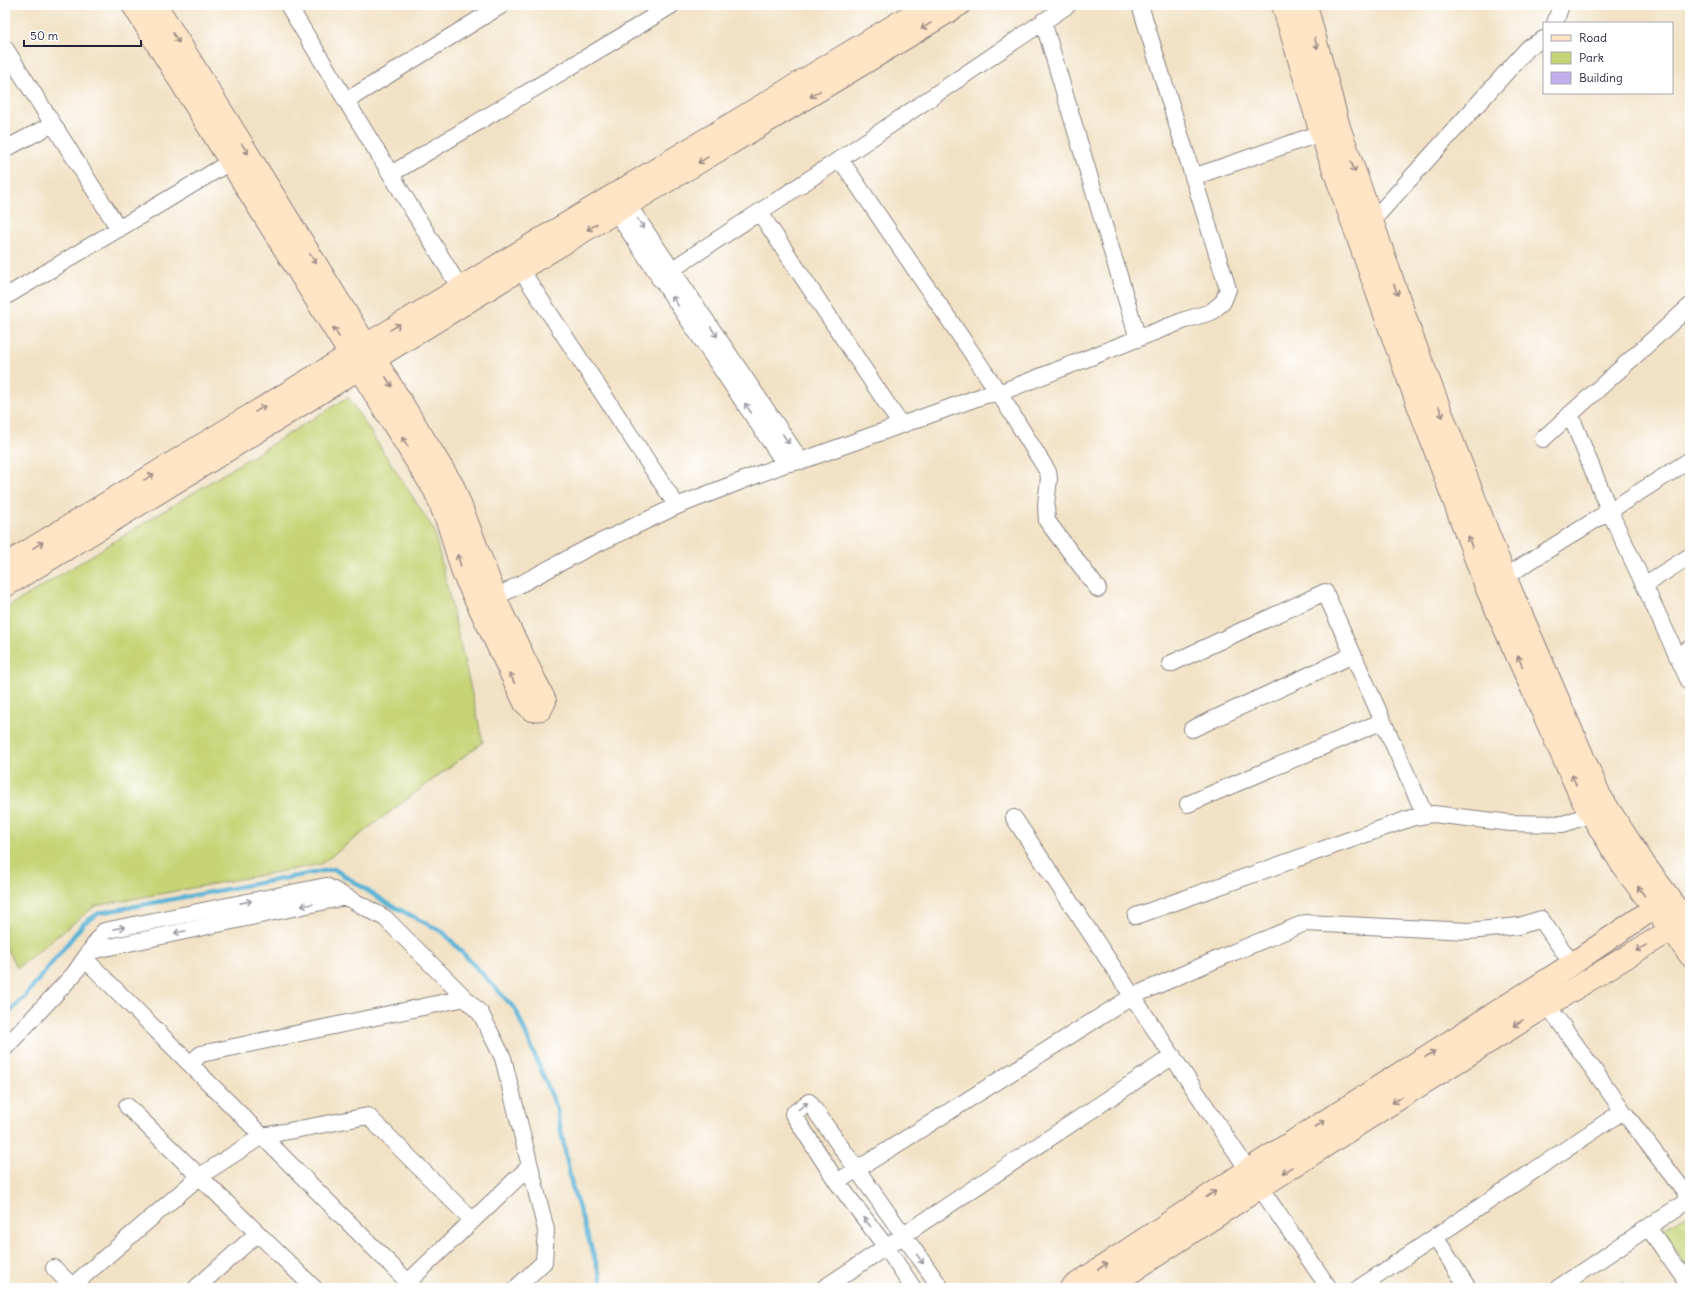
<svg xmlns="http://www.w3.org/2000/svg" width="1695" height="1293" viewBox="0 0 1695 1293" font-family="Delius,sans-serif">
<rect width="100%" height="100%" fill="#fff"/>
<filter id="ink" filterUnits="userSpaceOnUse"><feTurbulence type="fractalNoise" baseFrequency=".025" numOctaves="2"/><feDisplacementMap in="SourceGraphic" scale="8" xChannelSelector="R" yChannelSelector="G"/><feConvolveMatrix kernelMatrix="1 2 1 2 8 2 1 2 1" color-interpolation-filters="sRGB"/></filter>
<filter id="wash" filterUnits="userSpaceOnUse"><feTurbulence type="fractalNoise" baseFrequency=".012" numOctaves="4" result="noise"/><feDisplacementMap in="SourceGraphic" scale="16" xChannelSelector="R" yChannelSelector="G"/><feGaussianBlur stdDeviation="0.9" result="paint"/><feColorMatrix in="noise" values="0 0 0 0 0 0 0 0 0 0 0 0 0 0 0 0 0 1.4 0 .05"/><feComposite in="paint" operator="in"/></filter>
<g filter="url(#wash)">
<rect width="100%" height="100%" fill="#f2e2c5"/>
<path fill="#c6d476" stroke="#747b58" d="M348,397L434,530L483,742L321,864L95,906L17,968L5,946V609Z
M1688,1214L1690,1217V1271L1662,1230Z"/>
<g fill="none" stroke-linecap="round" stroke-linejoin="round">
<path stroke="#59b3d7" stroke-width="4.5" d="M5,1017L26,995L84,923L99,913L334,869L385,902L443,932L516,1010L556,1106L572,1186L604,1288"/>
</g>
<g id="blocks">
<path fill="#c3aeed" d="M1623,1283L1626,1288H1614Z"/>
</g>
</g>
<g filter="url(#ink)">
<use href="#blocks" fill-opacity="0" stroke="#8a8280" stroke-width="1"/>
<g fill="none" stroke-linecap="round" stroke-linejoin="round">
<defs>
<path id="street" d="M288,5L460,288
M1043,21L1138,339
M1555,23L1561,5
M5,48L119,229
M346,101L502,5
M5,149L53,124
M840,159L999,393L1048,472L1049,478L1046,505L1047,521L1098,589
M391,174L622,36L672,5
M1193,177L1330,130
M622,196L801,461
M610,203L785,464
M760,213L901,425L985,395L999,393L1185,320L1211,312L1223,302L1228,289L1140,5
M1372,221L1529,47L1544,39
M515,261L677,506
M659,278L840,159L1068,5
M5,297L230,162
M1570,414L1609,510L1690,683
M1543,439L1690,306
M1497,582L1690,460
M1644,585L1690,556
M487,602L586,549L677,506L785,464L801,461L901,425
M1678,657L1690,648
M1170,664L1325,592L1425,815
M1192,729L1353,655
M1188,804L1383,721
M1014,818L1248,1170L1329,1288
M1136,916L1411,818L1433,814L1511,823L1563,824L1592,814
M91,951L345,897
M85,959L414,1288
M1541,996L1623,1111L1690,1199
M5,1048L74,974L104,931L326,886L385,918L481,1014L503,1058L546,1230L544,1262L516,1288
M190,1064L201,1054L465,998
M127,1106L314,1288
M837,1182L1133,996L1234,952L1305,923L1469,931L1519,926L1541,919L1572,964
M1648,1227L1690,1287
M1435,1237L1468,1288
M54,1268L74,1288
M408,1282L530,1166
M72,1286L200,1176L262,1136L368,1116L472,1220
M196,1288L258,1233
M824,1288L1173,1056
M913,1288L886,1247L837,1182L793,1114L809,1102L941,1288
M1359,1288L1623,1111
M1558,1288L1690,1199"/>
<path id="secondary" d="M133,5L435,491L449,526L463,573L525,703L532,710L541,709L545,701L501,611L453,486L156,5
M1283,5L1321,133L1395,343L1487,589L1582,799L1624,868L1690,955
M1306,5L1339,127L1372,221L1412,337L1505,577L1600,796L1644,864L1690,925
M5,565L366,345L928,5
M5,586C178,482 349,374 521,269C667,180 814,95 959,5
M1071,1288L1248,1170L1572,964L1666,900
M1107,1288C1293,1165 1480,1045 1671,930L1683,920"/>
</defs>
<use href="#street" stroke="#8a8280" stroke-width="18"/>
<use href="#secondary" stroke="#8a8280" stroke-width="24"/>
<use href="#street" stroke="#fff" stroke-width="16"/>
<use href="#secondary" stroke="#ffe4c6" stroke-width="22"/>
</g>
<defs><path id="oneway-shaft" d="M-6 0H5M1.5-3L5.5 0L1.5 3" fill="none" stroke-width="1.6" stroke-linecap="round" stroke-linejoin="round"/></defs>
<g stroke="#9c8d87">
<use href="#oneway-shaft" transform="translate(926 26) rotate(148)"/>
<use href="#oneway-shaft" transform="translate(176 38) rotate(58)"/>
<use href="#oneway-shaft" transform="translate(1316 43) rotate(75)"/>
<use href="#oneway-shaft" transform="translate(815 94) rotate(149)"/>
<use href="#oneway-shaft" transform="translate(245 149) rotate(58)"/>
<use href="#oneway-shaft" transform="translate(703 160) rotate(149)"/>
<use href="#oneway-shaft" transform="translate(1353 167) rotate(71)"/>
<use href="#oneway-shaft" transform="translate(592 227) rotate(149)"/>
<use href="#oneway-shaft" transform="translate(313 259) rotate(58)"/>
<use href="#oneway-shaft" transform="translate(1396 290) rotate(71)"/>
<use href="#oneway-shaft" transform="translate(395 327) rotate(-31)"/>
<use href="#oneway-shaft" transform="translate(336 332) rotate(-122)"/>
<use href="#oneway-shaft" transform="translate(389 382) rotate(58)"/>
<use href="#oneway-shaft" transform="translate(260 409) rotate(-31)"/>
<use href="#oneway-shaft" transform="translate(1441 412) rotate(69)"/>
<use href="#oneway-shaft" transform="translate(405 442) rotate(-122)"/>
<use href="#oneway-shaft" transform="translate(149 477) rotate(-31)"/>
<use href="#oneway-shaft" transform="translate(1470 542) rotate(-111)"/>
<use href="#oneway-shaft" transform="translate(38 545) rotate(-31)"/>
<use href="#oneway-shaft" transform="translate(459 560) rotate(-106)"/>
<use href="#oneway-shaft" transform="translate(1520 661) rotate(-114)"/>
<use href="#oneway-shaft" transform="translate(512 678) rotate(-115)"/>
<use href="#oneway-shaft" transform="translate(1574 780) rotate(-114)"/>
<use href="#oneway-shaft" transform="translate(1641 891) rotate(-127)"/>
<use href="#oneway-shaft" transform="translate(1641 948) rotate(149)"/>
<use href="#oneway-shaft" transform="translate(1518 1023) rotate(148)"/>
<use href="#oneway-shaft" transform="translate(1430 1054) rotate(-33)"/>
<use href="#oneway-shaft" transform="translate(1397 1100) rotate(148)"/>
<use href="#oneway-shaft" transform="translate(1320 1124) rotate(-33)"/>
<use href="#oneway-shaft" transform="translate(1287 1170) rotate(148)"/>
<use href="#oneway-shaft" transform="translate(1211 1194) rotate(-34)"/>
<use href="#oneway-shaft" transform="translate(1103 1266) rotate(-34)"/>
</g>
<g stroke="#9c9ca7">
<use href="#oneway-shaft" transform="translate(641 224) rotate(56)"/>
<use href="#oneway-shaft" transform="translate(675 301) rotate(-124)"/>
<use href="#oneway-shaft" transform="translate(714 332) rotate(56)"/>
<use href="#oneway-shaft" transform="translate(748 408) rotate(-124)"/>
<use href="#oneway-shaft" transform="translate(786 439) rotate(56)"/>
<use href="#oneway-shaft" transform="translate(246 902) rotate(-11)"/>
<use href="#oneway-shaft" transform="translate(307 905) rotate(168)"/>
<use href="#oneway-shaft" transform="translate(119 928) rotate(-11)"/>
<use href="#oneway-shaft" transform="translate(180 932) rotate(168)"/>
<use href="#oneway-shaft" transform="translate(803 1106) rotate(-36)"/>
<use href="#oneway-shaft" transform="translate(867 1222) rotate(-128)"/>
<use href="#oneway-shaft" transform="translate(920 1259) rotate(55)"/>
</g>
</g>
<rect width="1695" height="1293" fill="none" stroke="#fff" stroke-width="20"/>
<rect x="1543" y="22" width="130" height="72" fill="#ffffff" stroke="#a7a7b1"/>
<rect x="1551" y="35" width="20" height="6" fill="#ffe4c6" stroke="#a7a7b1"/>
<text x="1579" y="42" font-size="12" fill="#22223b">Road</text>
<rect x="1551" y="52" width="20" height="12" fill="#c6d476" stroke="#a7a7b1"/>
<text x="1579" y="62" font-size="12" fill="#22223b">Park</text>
<rect x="1551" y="72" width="20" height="12" fill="#c3aeed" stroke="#a7a7b1"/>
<text x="1579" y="82" font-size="12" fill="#22223b">Building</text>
<path d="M24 40v6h117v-6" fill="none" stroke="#22223b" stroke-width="2"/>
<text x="30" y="40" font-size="12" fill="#22223b" stroke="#ffffff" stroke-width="3" paint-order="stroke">50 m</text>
</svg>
